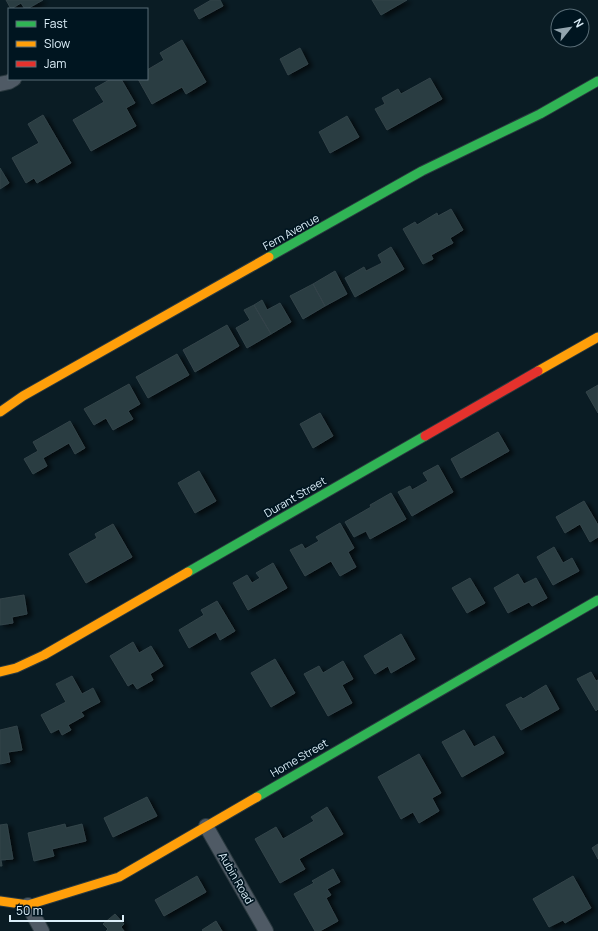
<svg xmlns="http://www.w3.org/2000/svg" width="598" height="931" viewBox="0 0 598 931" font-family="Manrope,sans-serif">
<defs>
<filter id="shadow"><feDropShadow dx="4.5" dy="2.5" stdDeviation="2" flood-color="#0009"/></filter>
</defs>
<rect width="100%" height="100%" fill="#0a1c24"/>
<path fill="#2b3c42" stroke="#334449" filter="url(#shadow)" d="M6,0H43L27,9H25L21,3L11,9Z
M211,0H220L223,6L199,19L194,10Z
M372,0H407L381,15Z
M182,40L206,82L186,94L182,87L152,104L138,79H147V70L164,60L160,53Z
M300,48L308,64L288,75L280,59Z
M430,78L442,99L387,130L375,109L385,104L382,98L398,89L401,94Z
M111,79H121L135,103L126,108L136,126L91,151L73,120L104,102L95,88Z
M43,115L71,163L37,183L34,178L26,183L12,158L39,143L28,124Z
M347,116L359,137L330,153L319,132Z
M0,168L9,183L0,189Z
M451,209L463,230L450,238L453,243L431,255L433,259L423,264L403,229L415,222L417,225L437,213L438,216Z
M391,247L404,269L355,297L345,278L364,267L366,271L382,263L378,255Z
M335,271L347,294L325,306L313,284Z
M313,284L325,306L303,319L290,296Z
M262,300L267,310L280,303L291,322L271,334L254,305Z
M254,305L271,334L247,348L236,328L250,320L244,310Z
M227,325L239,346L195,372L183,350Z
M177,354L189,375L148,398L136,377Z
M129,384L140,404L128,411L133,419L113,430L106,418L94,425L84,409Z
M598,385V413L586,392Z
M320,413L333,436L313,448L300,424Z
M70,421L85,448L75,454L69,443L43,458L47,466L33,474L24,459L38,451L33,442Z
M498,432L509,451L461,478L451,459Z
M438,465L453,492L412,516L398,492L410,486L412,490L428,481L423,473Z
M199,471L216,501L195,513L178,483Z
M391,493L406,519L370,539L366,531L354,537L345,522L371,507L370,505Z
M584,501L598,525V537L590,542L580,524L565,533L556,517Z
M340,523L354,548L348,552L356,567L340,576L331,561L305,576L290,550L302,544L305,549L319,541L316,537Z
M113,524L132,557L86,583L69,554L97,538L95,534Z
M554,547L563,563L572,558L579,571L553,585L537,557Z
M273,563L287,588L248,610L233,583L247,575L252,583L260,578L256,573Z
M518,574L524,584L536,578L547,598L532,606L529,602L508,613L494,588Z
M470,578L485,603L467,613L452,588Z
M24,595L27,614L12,617L13,623L0,625V599Z
M217,601L235,631L220,640L216,632L189,648L179,630L204,615L201,610Z
M401,634L415,659L391,673L388,666L375,674L364,656Z
M133,642L139,653L151,646L163,666L150,674L153,680L137,689L133,683L128,686L110,656Z
M275,659L295,693L271,707L251,673Z
M343,661L353,679L342,685L352,703L328,716L304,674L319,666L323,673Z
M591,672L596,681L598,680V709L596,711L577,679Z
M72,676L82,694L93,688L100,702L81,712L84,716L68,725L71,730L62,735L59,729L51,733L41,715L66,702L56,684Z
M546,685L559,709L521,730L506,705L521,697L523,699Z
M17,726L22,750L8,752L10,762L0,764V730Z
M464,730L474,747L494,736L504,753L462,777L442,742Z
M419,754L441,793L432,798L439,811L419,823L413,812L401,819L378,777Z
M147,797L157,816L113,837L104,818Z
M327,807L343,834L299,859L305,869L280,883L255,839L276,827L283,839L314,821L311,817Z
M7,824L13,859L1,860L2,866H0V825Z
M65,824L66,828L82,824L86,841L52,849L54,856L34,861L28,833Z
M598,844V859L592,848Z
M333,869L340,882L327,889L331,895L326,898L338,921L320,931H315L294,894L314,883L312,881Z
M197,876L206,892L164,916L155,900Z
M573,876L591,908L565,923L563,920L549,927L533,899Z
M115,914L124,924L121,927L124,931H106L108,929L103,924Z
M216,921L222,931H203L202,930Z"/>
<g fill="none" stroke-linecap="round" stroke-linejoin="round">
<defs>
<path id="street" d="M0,84L9,82L14,79
M206,826L266,931
M28,905L42,931"/>
<path id="fast" d="M269,257L422,171L540,114L598,81
M188,572L425,436
M257,797L598,600"/>
<path id="slow" d="M538,371L598,337
M0,412L23,396L269,257
M0,672L16,668L44,655L188,572
M0,901L28,905L119,877L257,797"/>
<path id="jam" d="M425,436L538,371"/>
</defs>
<use href="#street" stroke="#2a393f" stroke-width="16"/>
<use href="#fast" stroke="#2a393f" stroke-width="11"/>
<use href="#slow" stroke="#2a393f" stroke-width="11"/>
<use href="#jam" stroke="#2a393f" stroke-width="11"/>
<use href="#street" stroke="#4f5a65" stroke-width="14"/>
<use href="#fast" stroke="#30b455" stroke-width="9"/>
<use href="#slow" stroke="#ff9f0a" stroke-width="9"/>
<use href="#jam" stroke="#e5322d" stroke-width="9"/>
</g>
<g text-anchor="middle" stroke-width="3.5" stroke-linejoin="round" paint-order="stroke">
<g font-size="11" fill="#dbeef8" stroke="#001520">
<text transform="translate(291 232) rotate(-29)" y="4">Fern Avenue</text>
<text transform="translate(295 497) rotate(-30)" y="4">Durant Street</text>
<text transform="translate(299 758) rotate(-30)" y="4">Home Street</text>
<text transform="translate(236 878) rotate(60)" y="4">Aubin Road</text>
</g>
</g>
<rect x="8" y="8" width="140" height="72" fill="#001520" stroke="#586c76"/>
<rect x="16" y="21" width="20" height="6" fill="#30b455" stroke="#586c76"/>
<text x="44" y="28" font-size="12" fill="#dbeef8">Fast</text>
<rect x="16" y="41" width="20" height="6" fill="#ff9f0a" stroke="#586c76"/>
<text x="44" y="48" font-size="12" fill="#dbeef8">Slow</text>
<rect x="16" y="61" width="20" height="6" fill="#e5322d" stroke="#586c76"/>
<text x="44" y="68" font-size="12" fill="#dbeef8">Jam</text>
<g transform="translate(570 28) rotate(60)"><circle r="19" fill="#001520" stroke="#586c76"/>
<path d="M0-3L7 15L0 10L-7 15Z" fill="#92a4ae"/>
<text y="-6" font-size="11" font-weight="bold" text-anchor="middle" fill="#dbeef8">N</text>
</g>
<path d="M10 915v6h113v-6" fill="none" stroke="#dbeef8" stroke-width="2"/>
<text x="16" y="915" font-size="12" fill="#dbeef8" stroke="#001520" stroke-width="3" paint-order="stroke">50 m</text>
</svg>
